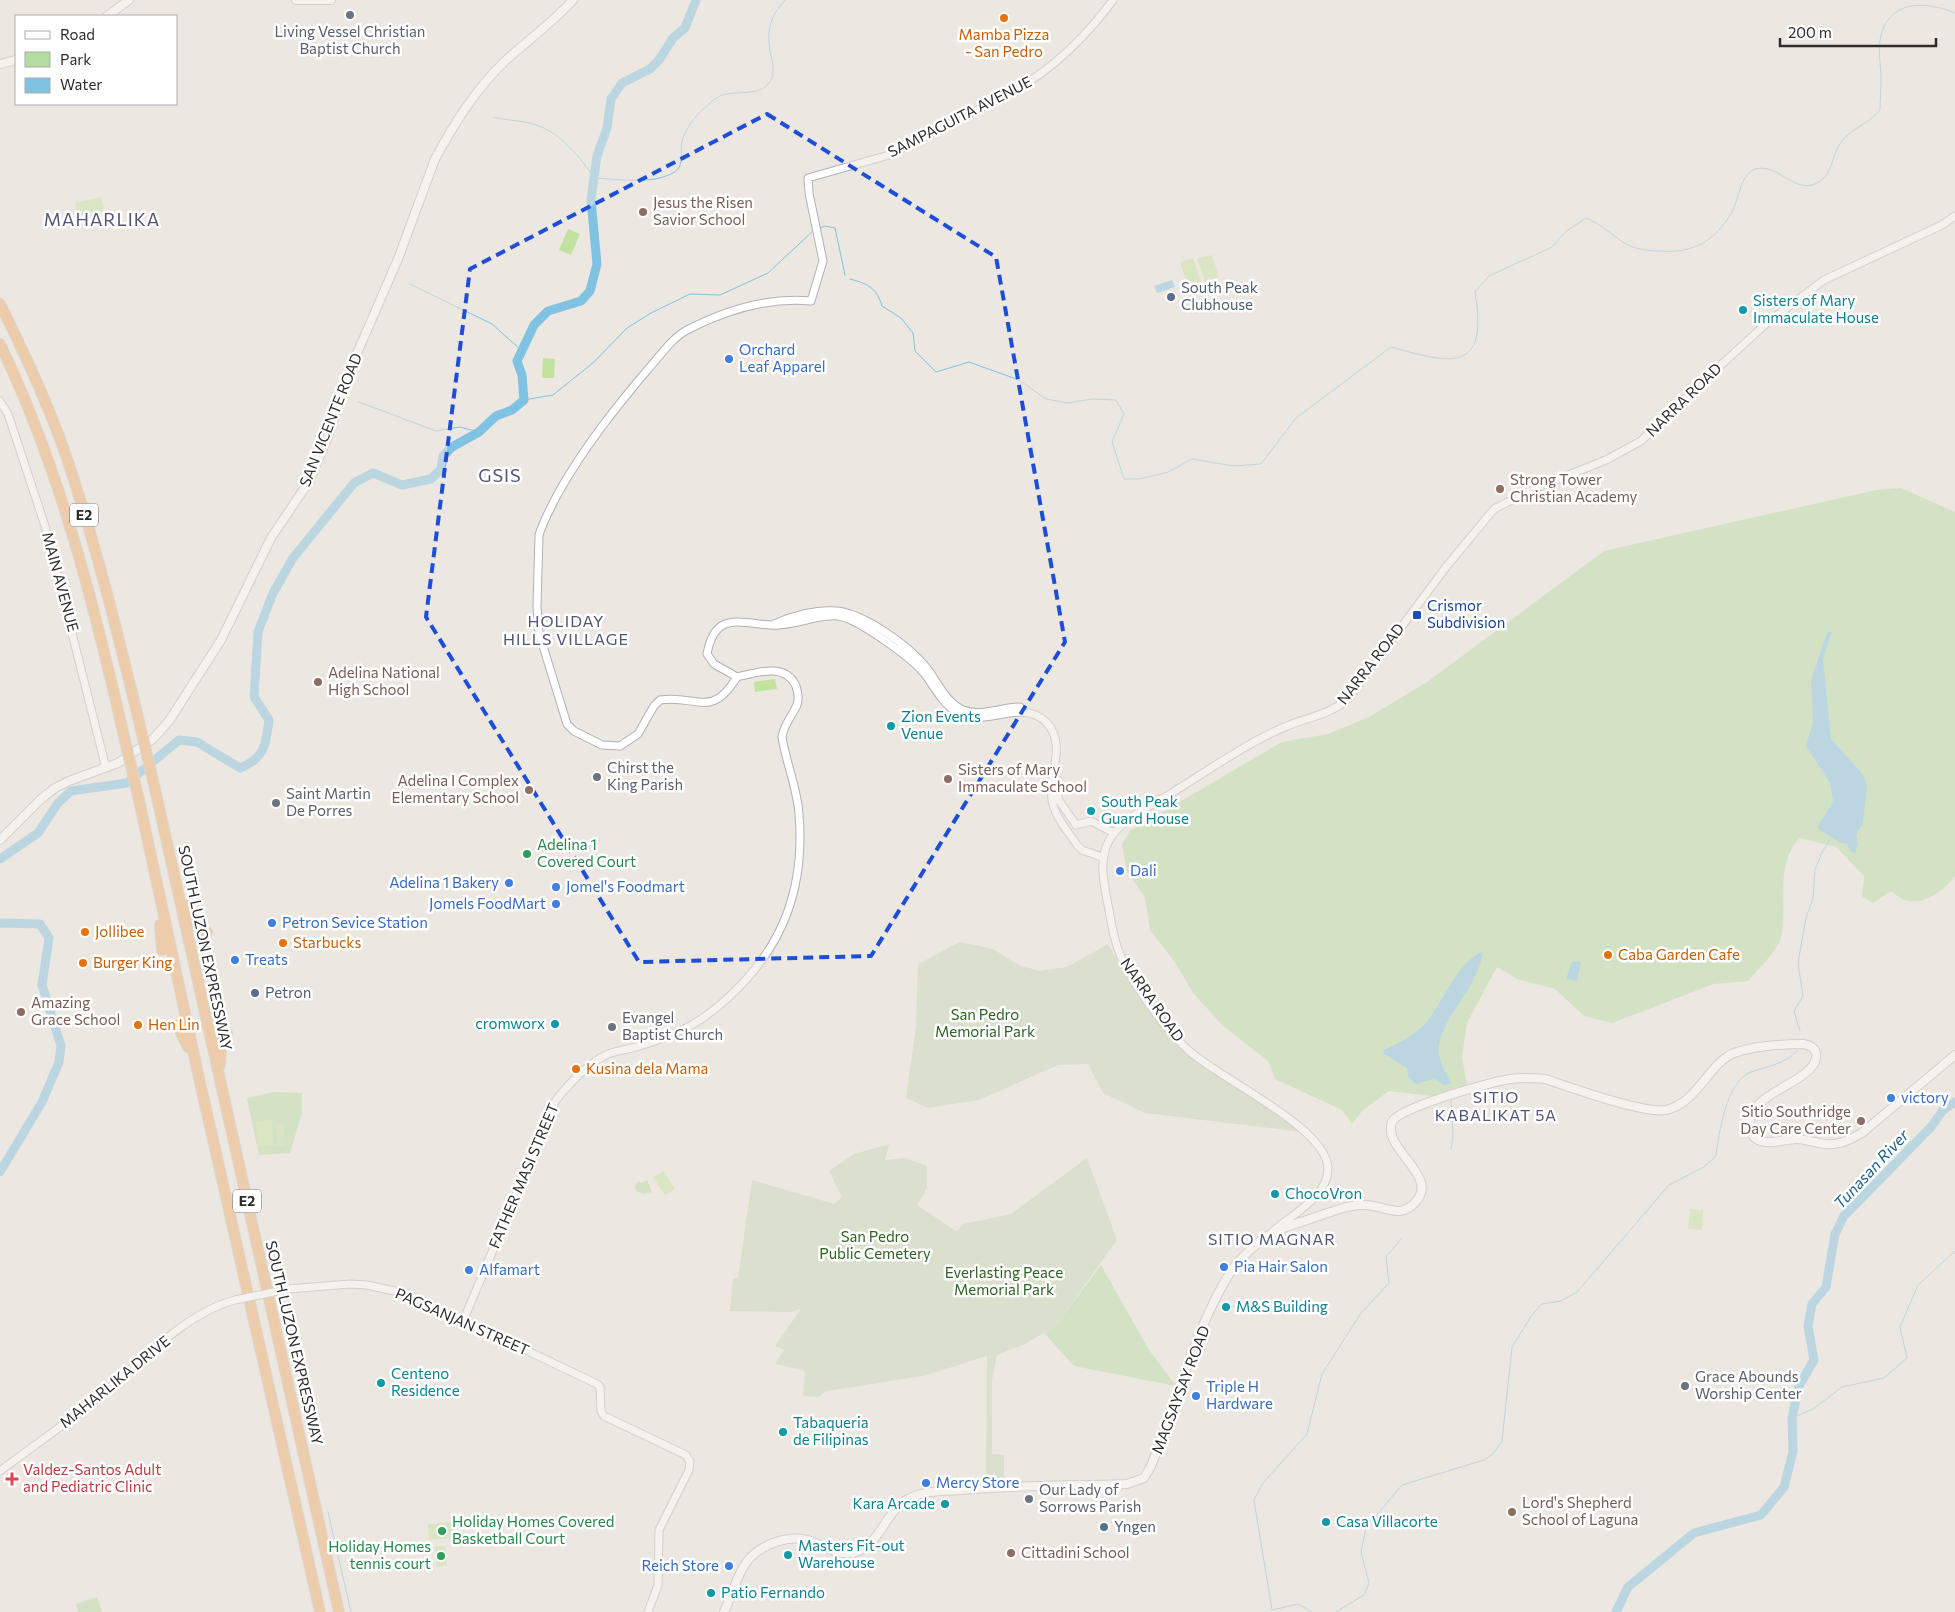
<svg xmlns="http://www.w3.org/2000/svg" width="1955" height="1612" viewBox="0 0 1955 1612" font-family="Commissioner,sans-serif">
<rect width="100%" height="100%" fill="#ece7e0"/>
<path fill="#b3dca3" d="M1901,488L1955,512V876C1944,890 1925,906 1905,900C1901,899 1895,894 1891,891L1873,903L1862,897L1864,876L1836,847L1800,838C1774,864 1788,906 1781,938C1779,948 1756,972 1748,981L1714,984L1612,1023L1584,1016L1555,989L1517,979L1497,967L1467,1023L1462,1057L1467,1085L1431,1096L1389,1091L1363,1110L1352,1124L1342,1110L1275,1079L1268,1061L1223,1026L1193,993L1176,964L1150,930L1145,897L1127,872L1122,844L1130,831L1282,742L1328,734L1369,717L1427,682L1604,551L1876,490Z
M274,1092L302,1093V1113L290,1153L259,1155L247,1098Z
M647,1180L652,1192L643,1194L636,1191L635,1185L639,1181L641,1183Z
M1101,1265L1149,1350L1176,1386L1074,1366L1044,1333L1056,1325Z
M97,1597L102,1612H78L76,1604Z"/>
<path fill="#c5d4b9" d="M960,942L993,949L1019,965L1039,971L1067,967L1108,944L1129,982L1172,1041L1194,1060L1304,1132L1145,1113L1103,1093L1088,1064L1058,1065L979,1100L928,1108L906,1098L916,1026L918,964Z
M889,1144L885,1160L905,1158L927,1166V1188L917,1205L957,1232L963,1224L1011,1214L1087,1158L1117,1240L1056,1325L1027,1343L997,1355L992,1380V1454L1004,1455V1479L986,1482L987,1356L923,1376L827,1391L818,1397L803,1396L805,1371L775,1364L784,1350L775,1346L801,1309L791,1312L730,1311L733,1278H738L752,1180L834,1204L842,1197L829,1171L854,1154Z"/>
<path fill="#c2e2a0" d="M101,197L104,210L78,216L75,203Z
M568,229L580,234L571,255L559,250Z
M1212,255L1219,277L1205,281L1197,259Z
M1193,258L1202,284L1189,289L1180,262Z
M543,358L555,359L554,378H542Z
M775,679L777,689L755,692L754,682Z
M272,1120L274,1145L258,1147L256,1121Z
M283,1125L285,1145L277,1146L276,1126Z
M664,1171L675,1189L665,1195L653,1177Z
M1690,1209L1703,1210L1702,1230L1688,1229Z
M455,1522L456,1538L429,1540L428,1524Z
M445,1546L447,1565L437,1567L435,1547Z"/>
<path fill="#7fc2e2" d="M1172,280L1175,287L1157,293L1154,286Z
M1832,631L1823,659L1831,739L1861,772L1867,784L1863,824L1856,834L1858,844L1855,853L1850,851L1847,844L1839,842L1817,828L1833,801L1830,783L1806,746L1813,722L1811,680L1827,633Z
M1483,952C1477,990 1442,1016 1439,1047C1437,1059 1446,1073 1451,1083L1445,1086L1434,1079L1415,1084L1408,1076L1407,1068L1384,1054L1383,1050C1396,1045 1413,1036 1423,1026C1440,1009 1459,958 1483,952Z
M1572,961L1581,962L1577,981L1566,979Z"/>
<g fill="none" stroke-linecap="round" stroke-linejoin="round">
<path stroke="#7fc2e2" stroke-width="1" d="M493,117C507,121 523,120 536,125C561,133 580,157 594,178C619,179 650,185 673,173C687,165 678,150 683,138C687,126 698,113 708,105C711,102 716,98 720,96C736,89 763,99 772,78C774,71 773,63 771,56C766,32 769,18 785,0
M820,228L825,226L835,228L845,275
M850,279C868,284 876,287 882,306L901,318L913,333L915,351L936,372L969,362L1019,380L1046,399L1068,403L1092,399L1116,400L1124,414L1112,442L1124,479H1140L1168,472L1192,459L1234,466L1261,464L1296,418L1391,347C1451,364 1489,374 1475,292L1489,276L1552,247L1565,232L1586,218C1602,224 1613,237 1628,245C1639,250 1649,251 1661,251C1693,254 1716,240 1732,212C1738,201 1740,179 1751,171C1773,158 1794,194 1815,184C1835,175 1830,155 1842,141C1852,128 1870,123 1880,110C1880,100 1881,90 1881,79C1881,67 1878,52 1880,40C1887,0 1924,0 1955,13
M410,284L492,324L520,349
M524,400L553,395L594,362L627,328L651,313L690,294L720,295L768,273L814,230
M359,402L436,431L460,427L479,432
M1800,1031L1794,1011L1803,996L1798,963L1806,918L1813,898L1815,870L1822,852L1831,838
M1451,1149L1453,1135L1451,1098
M1792,1418L1813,1409L1842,1387L1884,1378L1907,1358L1900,1327L1918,1285L1955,1251
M328,1512L351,1612
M1312,1612L1298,1604L1272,1610L1254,1500L1263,1483L1307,1434L1322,1374L1361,1313L1389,1283L1386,1257L1402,1238
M1336,1612L1364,1595L1369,1583L1361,1552L1366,1528L1402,1485L1484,1460L1493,1454L1502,1441L1512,1347L1532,1315L1542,1304L1561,1301L1577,1292L1669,1185L1704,1167L1716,1156C1719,1133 1726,1081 1751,1072C1768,1066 1785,1064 1797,1051"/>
<path stroke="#7fc2e2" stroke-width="9" d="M0,859L38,833L58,803L71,791L127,783L179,740L197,742L240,768C265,758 266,744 269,720L254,697L258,632L273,593L293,558L354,483L373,473L402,485L431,479L441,469L443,456L452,447L479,432L496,416L512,410L524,400L522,375L517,361L534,325L548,311L581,301L590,291L597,264L591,200L597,156L607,128L611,99L622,83L650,69L659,60L673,38L685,28L696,0
M0,923L40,924L49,938L42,985L61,1046L59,1062L42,1102L0,1172
M1616,1612L1628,1587L1694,1533L1761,1515L1784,1487L1793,1452L1792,1418L1799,1386L1814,1360L1808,1326L1812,1304L1826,1287L1835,1234L1844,1216L1931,1127L1943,1110L1955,1102"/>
<defs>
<path id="tertiary" d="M0,401L8,414L45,526L106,768
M774,624C792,616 817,609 837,611C865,614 909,646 926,667C938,682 945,702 963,710C980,717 1003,707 1020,707
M737,677C711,720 696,694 660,700L654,706L638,734L620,746L602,745L574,731L567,724L539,633L537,607L539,535C544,519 552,505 560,490C585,446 616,407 649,368C660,356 672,338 687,330C724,311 768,297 811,301L823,261L809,193L808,178L889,155L1016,90C1056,66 1086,37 1113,0
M1058,780V799L1076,825
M1076,825L1091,821L1114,833
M1271,1233C1289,1216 1327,1198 1328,1170C1330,1128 1217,1078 1187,1049C1165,1029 1129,979 1119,952C1113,937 1111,920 1108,905C1103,880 1097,854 1114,833C1128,816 1152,805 1170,794C1206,772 1248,742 1287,726C1309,717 1329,715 1348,699L1446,567L1494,509L1536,488L1606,460L1641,441L1698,386L1768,322L1824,280L1942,225L1955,216
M288,1289L350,1284L367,1285L408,1294L597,1384L600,1387L601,1411L604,1416L686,1455L690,1462L689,1470L659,1530L658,1585L648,1612
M464,1319L556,1100C570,1083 586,1065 606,1055C614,1051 624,1050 632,1048C647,1044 661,1039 675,1033C696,1025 715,1010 731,995C784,945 805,887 799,814C797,787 786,763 782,737C784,724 792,716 797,705C799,699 798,692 796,686C785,662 756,673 737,677L714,664L707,654C715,611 739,623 771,625C794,627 816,614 838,616C857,618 910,657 923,672C934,685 941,703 957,712C984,730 1022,696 1047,723C1067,745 1048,775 1052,800C1055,817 1068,832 1078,846L1082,850L1102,857
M0,1471C32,1447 64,1425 95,1400C136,1367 184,1313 235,1300"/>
<path id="secondary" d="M296,0H331
M107,16L129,0
M0,64L16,60
M0,840L41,799L55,788L69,781L118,763L153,739L169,721L221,640L271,538L310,480L328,436L355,358L398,259L435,159C454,124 475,90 504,62C527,41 552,23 573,0
M724,1612C739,1581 738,1555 776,1542C788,1538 801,1537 813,1542C827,1547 840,1557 856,1552C880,1545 886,1510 908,1499C924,1490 943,1491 960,1490C1016,1485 1072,1486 1127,1484L1144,1478L1151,1466C1175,1405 1196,1326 1231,1271C1238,1260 1250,1250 1260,1241C1277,1228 1299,1223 1319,1216C1334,1211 1350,1204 1366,1205C1380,1205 1397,1217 1410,1207C1448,1179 1381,1151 1392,1122C1397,1108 1493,1081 1511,1079C1523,1077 1533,1078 1545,1079C1570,1087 1643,1114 1666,1110C1695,1104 1705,1071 1728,1056C1745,1046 1784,1044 1803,1044C1818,1046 1820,1058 1810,1069C1791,1089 1748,1095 1749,1129C1758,1151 1780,1139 1797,1139C1804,1139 1812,1142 1819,1143C1836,1147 1849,1141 1863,1132L1955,1055"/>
<path id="motorway" d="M0,304C24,352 46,399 64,450C96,543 119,639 142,734
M0,344C61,471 95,608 126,745
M155,789L339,1612
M139,800L199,1078L320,1612
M187,905C191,917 193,929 207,932
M160,925L162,950
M177,1025L188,1047
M220,1065L221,1042L227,1033"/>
</defs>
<use href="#tertiary" stroke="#b0b1bb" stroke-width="9"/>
<use href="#secondary" stroke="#b0b1bb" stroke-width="10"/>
<use href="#motorway" stroke="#c4c4c4" stroke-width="12"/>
<use href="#tertiary" stroke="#fff" stroke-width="7"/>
<use href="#secondary" stroke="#fff" stroke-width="8"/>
<use href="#motorway" stroke="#ecaa6b" stroke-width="10"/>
<defs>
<path id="tertiary-bridge" d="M235,1300L288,1289"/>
<path id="motorway-bridge" d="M142,734L155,789
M126,745L139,800"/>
</defs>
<use href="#tertiary-bridge" stroke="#b0b1bb" stroke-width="9" stroke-linecap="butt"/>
<use href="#motorway-bridge" stroke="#c4c4c4" stroke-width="12" stroke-linecap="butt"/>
<use href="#tertiary-bridge" stroke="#fff" stroke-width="7"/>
<use href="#motorway-bridge" stroke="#ecaa6b" stroke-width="10"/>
</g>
<path d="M0 0H1955V1612H0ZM767,114L996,257L1065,642L871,956L639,962L426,617L470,269Z" fill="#ece7e0" fill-opacity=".55" fill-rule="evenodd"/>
<path fill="none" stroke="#1d4ed8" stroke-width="4" stroke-dasharray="10 6" stroke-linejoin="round" d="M767,114L996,257L1065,642L871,956L639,962L426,617L470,269Z"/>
<g fill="#6b7280" stroke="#fff" stroke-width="2">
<circle cx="350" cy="15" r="5"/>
<circle cx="597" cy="777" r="5"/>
<circle cx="276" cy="803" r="5"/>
<circle cx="612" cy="1027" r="5"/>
<circle cx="1685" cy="1386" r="5"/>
<circle cx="1029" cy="1499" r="5"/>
</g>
<g fill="#e8710a" stroke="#fff" stroke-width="2">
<circle cx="1004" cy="18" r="5"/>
<circle cx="85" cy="932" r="5"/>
<circle cx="283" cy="943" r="5"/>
<circle cx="1608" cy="955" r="5"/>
<circle cx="83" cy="963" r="5"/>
<circle cx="138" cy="1025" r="5"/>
<circle cx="576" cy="1069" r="5"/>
</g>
<g fill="#8d6e63" stroke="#fff" stroke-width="2">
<circle cx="643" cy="212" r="5"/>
<circle cx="1500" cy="489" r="5"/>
<circle cx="318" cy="682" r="5"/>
<circle cx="948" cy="779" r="5"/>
<circle cx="529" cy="790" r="5"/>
<circle cx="21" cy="1012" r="5"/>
<circle cx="1861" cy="1121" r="5"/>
<circle cx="1512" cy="1512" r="5"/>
<circle cx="1011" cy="1553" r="5"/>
</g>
<g fill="#5c6f8a" stroke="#fff" stroke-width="2">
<circle cx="1171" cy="297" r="5"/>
<circle cx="255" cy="993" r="5"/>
<circle cx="1104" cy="1527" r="5"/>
</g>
<g fill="#0f9aa8" stroke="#fff" stroke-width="2">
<circle cx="1743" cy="310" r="5"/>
<circle cx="891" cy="726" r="5"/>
<circle cx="1091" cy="811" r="5"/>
<circle cx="555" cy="1024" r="5"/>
<circle cx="1275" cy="1194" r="5"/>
<circle cx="1226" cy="1307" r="5"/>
<circle cx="381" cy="1383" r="5"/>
<circle cx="783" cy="1432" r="5"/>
<circle cx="945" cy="1504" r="5"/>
<circle cx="1326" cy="1522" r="5"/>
<circle cx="788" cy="1555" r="5"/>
<circle cx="711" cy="1593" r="5"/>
</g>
<g fill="#3f7fe0" stroke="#fff" stroke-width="2">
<circle cx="729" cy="359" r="5"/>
<circle cx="1120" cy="871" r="5"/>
<circle cx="509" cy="883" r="5"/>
<circle cx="556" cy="887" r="5"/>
<circle cx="556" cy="904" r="5"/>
<circle cx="272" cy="923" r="5"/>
<circle cx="235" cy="960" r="5"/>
<circle cx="1891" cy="1098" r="5"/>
<circle cx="1224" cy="1267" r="5"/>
<circle cx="469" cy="1270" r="5"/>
<circle cx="1196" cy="1396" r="5"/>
<circle cx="926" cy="1483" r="5"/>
<circle cx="729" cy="1566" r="5"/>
</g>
<rect fill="#1a4fb4" stroke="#fff" stroke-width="2" x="1412" y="610" width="10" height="10" rx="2.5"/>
<g fill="#2e9e5b" stroke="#fff" stroke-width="2">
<circle cx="527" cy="854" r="5"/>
<circle cx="442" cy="1531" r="5"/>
<circle cx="441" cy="1556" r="5"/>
</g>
<path fill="#e0444e" stroke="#fff" stroke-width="2" d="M9.5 1471.5h5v5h5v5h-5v5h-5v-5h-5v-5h5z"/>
<g text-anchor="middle" stroke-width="5" stroke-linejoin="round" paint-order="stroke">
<g fill="#fff" stroke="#6b6b6b" stroke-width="1">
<rect x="70" y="503.5" width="28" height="23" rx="4"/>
<rect x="233" y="1189.5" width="28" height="23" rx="4"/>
</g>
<g font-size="14" font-weight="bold" fill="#2c2c2c">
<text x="84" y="520">E2</text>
<text x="247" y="1206">E2</text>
</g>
<g font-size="15" fill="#5b616d" stroke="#fff" text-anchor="start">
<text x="350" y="37" text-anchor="middle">Living Vessel Christian<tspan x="350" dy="17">Baptist Church</tspan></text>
<text x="607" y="773">Chirst the<tspan x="607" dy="17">King Parish</tspan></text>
<text x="286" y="799">Saint Martin<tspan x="286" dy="17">De Porres</tspan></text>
<text x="622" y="1023">Evangel<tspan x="622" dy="17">Baptist Church</tspan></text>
<text x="1695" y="1382">Grace Abounds<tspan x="1695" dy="17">Worship Center</tspan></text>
<text x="1039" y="1495">Our Lady of<tspan x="1039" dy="17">Sorrows Parish</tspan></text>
</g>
<g font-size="15" fill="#c56008" stroke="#fff" text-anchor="start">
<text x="1004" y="40" text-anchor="middle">Mamba Pizza<tspan x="1004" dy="17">- San Pedro</tspan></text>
<text x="95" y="937">Jollibee</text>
<text x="293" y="948">Starbucks</text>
<text x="1618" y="960">Caba Garden Cafe</text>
<text x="93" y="968">Burger King</text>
<text x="148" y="1030">Hen Lin</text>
<text x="586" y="1074">Kusina dela Mama</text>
</g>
<g font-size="15" fill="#2c2c2c" stroke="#fff">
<text transform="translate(960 117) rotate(-27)" y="5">SAMPAGUITA AVENUE</text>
<text transform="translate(1684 400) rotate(-44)" y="5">NARRA ROAD</text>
<text transform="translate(331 420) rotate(-68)" y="5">SAN VICENTE ROAD</text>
<text transform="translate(60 582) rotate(75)" y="5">MAIN AVENUE</text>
<text transform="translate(1371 664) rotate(-52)" y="5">NARRA ROAD</text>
<text transform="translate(205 948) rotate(78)" y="5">SOUTH LUZON EXPRESSWAY</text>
<text transform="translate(1152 1000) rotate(55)" y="5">NARRA ROAD</text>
<text transform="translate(524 1176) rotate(-67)" y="5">FATHER MASI STREET</text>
<text transform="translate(462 1322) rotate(24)" y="5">PAGSANJAN STREET</text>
<text transform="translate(294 1343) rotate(77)" y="5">SOUTH LUZON EXPRESSWAY</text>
<text transform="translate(115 1382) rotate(-39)" y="5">MAHARLIKA DRIVE</text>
<text transform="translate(1181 1390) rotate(-69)" y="5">MAGSAYSAY ROAD</text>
</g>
<g font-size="15" fill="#785e54" stroke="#fff" text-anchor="start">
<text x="653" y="208">Jesus the Risen<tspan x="653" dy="17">Savior School</tspan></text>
<text x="1510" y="485">Strong Tower<tspan x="1510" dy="17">Christian Academy</tspan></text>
<text x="328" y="678">Adelina National<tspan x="328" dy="17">High School</tspan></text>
<text x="958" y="775">Sisters of Mary<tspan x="958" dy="17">Immaculate School</tspan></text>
<text x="519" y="786" text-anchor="end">Adelina I Complex<tspan x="519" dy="17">Elementary School</tspan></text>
<text x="31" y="1008">Amazing<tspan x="31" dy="17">Grace School</tspan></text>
<text x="1851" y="1117" text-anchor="end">Sitio Southridge<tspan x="1851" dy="17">Day Care Center</tspan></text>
<text x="1522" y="1508">Lord's Shepherd<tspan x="1522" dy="17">School of Laguna</tspan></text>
<text x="1021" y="1558">Cittadini School</text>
</g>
<g font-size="15" fill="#4e5e75" stroke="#fff" text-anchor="start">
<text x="1181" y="293">South Peak<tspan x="1181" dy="17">Clubhouse</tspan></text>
<text x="265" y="998">Petron</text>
<text x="1114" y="1532">Yngen</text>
</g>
<g font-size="15" fill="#0d838f" stroke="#fff" text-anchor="start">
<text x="1753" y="306">Sisters of Mary<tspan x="1753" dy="17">Immaculate House</tspan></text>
<text x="901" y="722">Zion Events<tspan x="901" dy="17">Venue</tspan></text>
<text x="1101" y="807">South Peak<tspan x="1101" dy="17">Guard House</tspan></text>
<text x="545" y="1029" text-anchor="end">cromworx</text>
<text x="1285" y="1199">ChocoVron</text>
<text x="1236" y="1312">M&amp;S Building</text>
<text x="391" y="1379">Centeno<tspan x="391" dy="17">Residence</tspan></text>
<text x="793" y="1428">Tabaqueria<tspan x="793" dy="17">de Filipinas</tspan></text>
<text x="935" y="1509" text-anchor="end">Kara Arcade</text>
<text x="1336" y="1527">Casa Villacorte</text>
<text x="798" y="1551">Masters Fit-out<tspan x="798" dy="17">Warehouse</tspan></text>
<text x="721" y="1598">Patio Fernando</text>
</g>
<g font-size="15" fill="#366cbe" stroke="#fff" text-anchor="start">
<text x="739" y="355">Orchard<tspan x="739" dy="17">Leaf Apparel</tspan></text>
<text x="1130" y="876">Dali</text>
<text x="499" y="888" text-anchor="end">Adelina 1 Bakery</text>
<text x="566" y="892">Jomel's Foodmart</text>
<text x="546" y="909" text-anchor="end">Jomels FoodMart</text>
<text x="282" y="928">Petron Sevice Station</text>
<text x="245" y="965">Treats</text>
<text x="1901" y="1103">victory</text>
<text x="1234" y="1272">Pia Hair Salon</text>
<text x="479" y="1275">Alfamart</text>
<text x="1206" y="1392">Triple H<tspan x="1206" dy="17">Hardware</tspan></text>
<text x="936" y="1488">Mercy Store</text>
<text x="719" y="1571" text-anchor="end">Reich Store</text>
</g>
<g font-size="15" fill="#164399" stroke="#fff" text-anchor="start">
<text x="1427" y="611">Crismor<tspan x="1427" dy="17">Subdivision</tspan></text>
</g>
<g font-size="15" fill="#27864d" stroke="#fff" text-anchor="start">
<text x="537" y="850">Adelina 1<tspan x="537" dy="17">Covered Court</tspan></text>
<text x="452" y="1527">Holiday Homes Covered<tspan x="452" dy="17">Basketball Court</tspan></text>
<text x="431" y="1552" text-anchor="end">Holiday Homes<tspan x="431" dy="17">tennis court</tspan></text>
</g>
<g font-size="15" fill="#2d6223" stroke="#fff">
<text x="985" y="1020">San Pedro<tspan x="985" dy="17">Memorial Park</tspan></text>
<text x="875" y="1242">San Pedro<tspan x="875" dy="17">Public Cemetery</tspan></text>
<text x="1004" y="1278">Everlasting Peace<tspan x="1004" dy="17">Memorial Park</tspan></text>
</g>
<g font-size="15" fill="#be3a42" stroke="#fff" text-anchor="start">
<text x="23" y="1475">Valdez-Santos Adult<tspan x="23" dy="17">and Pediatric Clinic</tspan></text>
</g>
<g font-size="16" letter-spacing="1" fill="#515678" stroke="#fff">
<text x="566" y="627">HOLIDAY<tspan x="566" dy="18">HILLS VILLAGE</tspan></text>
<text x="1496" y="1103">SITIO<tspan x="1496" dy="18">KABALIKAT 5A</tspan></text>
<text x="1272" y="1245">SITIO MAGNAR</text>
</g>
<g font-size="16" font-style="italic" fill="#1d628f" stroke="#fff">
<text transform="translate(1871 1169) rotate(-47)" y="6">Tunasan River</text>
</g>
<g font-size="18" letter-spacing="1" fill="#515678" stroke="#fff">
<text x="102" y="226">MAHARLIKA</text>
<text x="500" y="482">GSIS</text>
</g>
</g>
<rect x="15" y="15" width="162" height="90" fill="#ffffff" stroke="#ababab"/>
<rect x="25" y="31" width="25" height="8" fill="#ffffff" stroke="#ababab"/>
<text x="60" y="40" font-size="15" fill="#2c2c2c">Road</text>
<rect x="25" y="52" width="25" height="15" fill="#b3dca3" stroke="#ababab"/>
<text x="60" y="65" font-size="15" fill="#2c2c2c">Park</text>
<rect x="25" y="78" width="25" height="15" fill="#7fc2e2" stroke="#ababab"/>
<text x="60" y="90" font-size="15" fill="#2c2c2c">Water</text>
<path d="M1780 38v8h156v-8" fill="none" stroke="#2c2c2c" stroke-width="2.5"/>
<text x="1788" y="38" font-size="15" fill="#2c2c2c" stroke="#ffffff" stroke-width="4" paint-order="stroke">200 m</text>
</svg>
